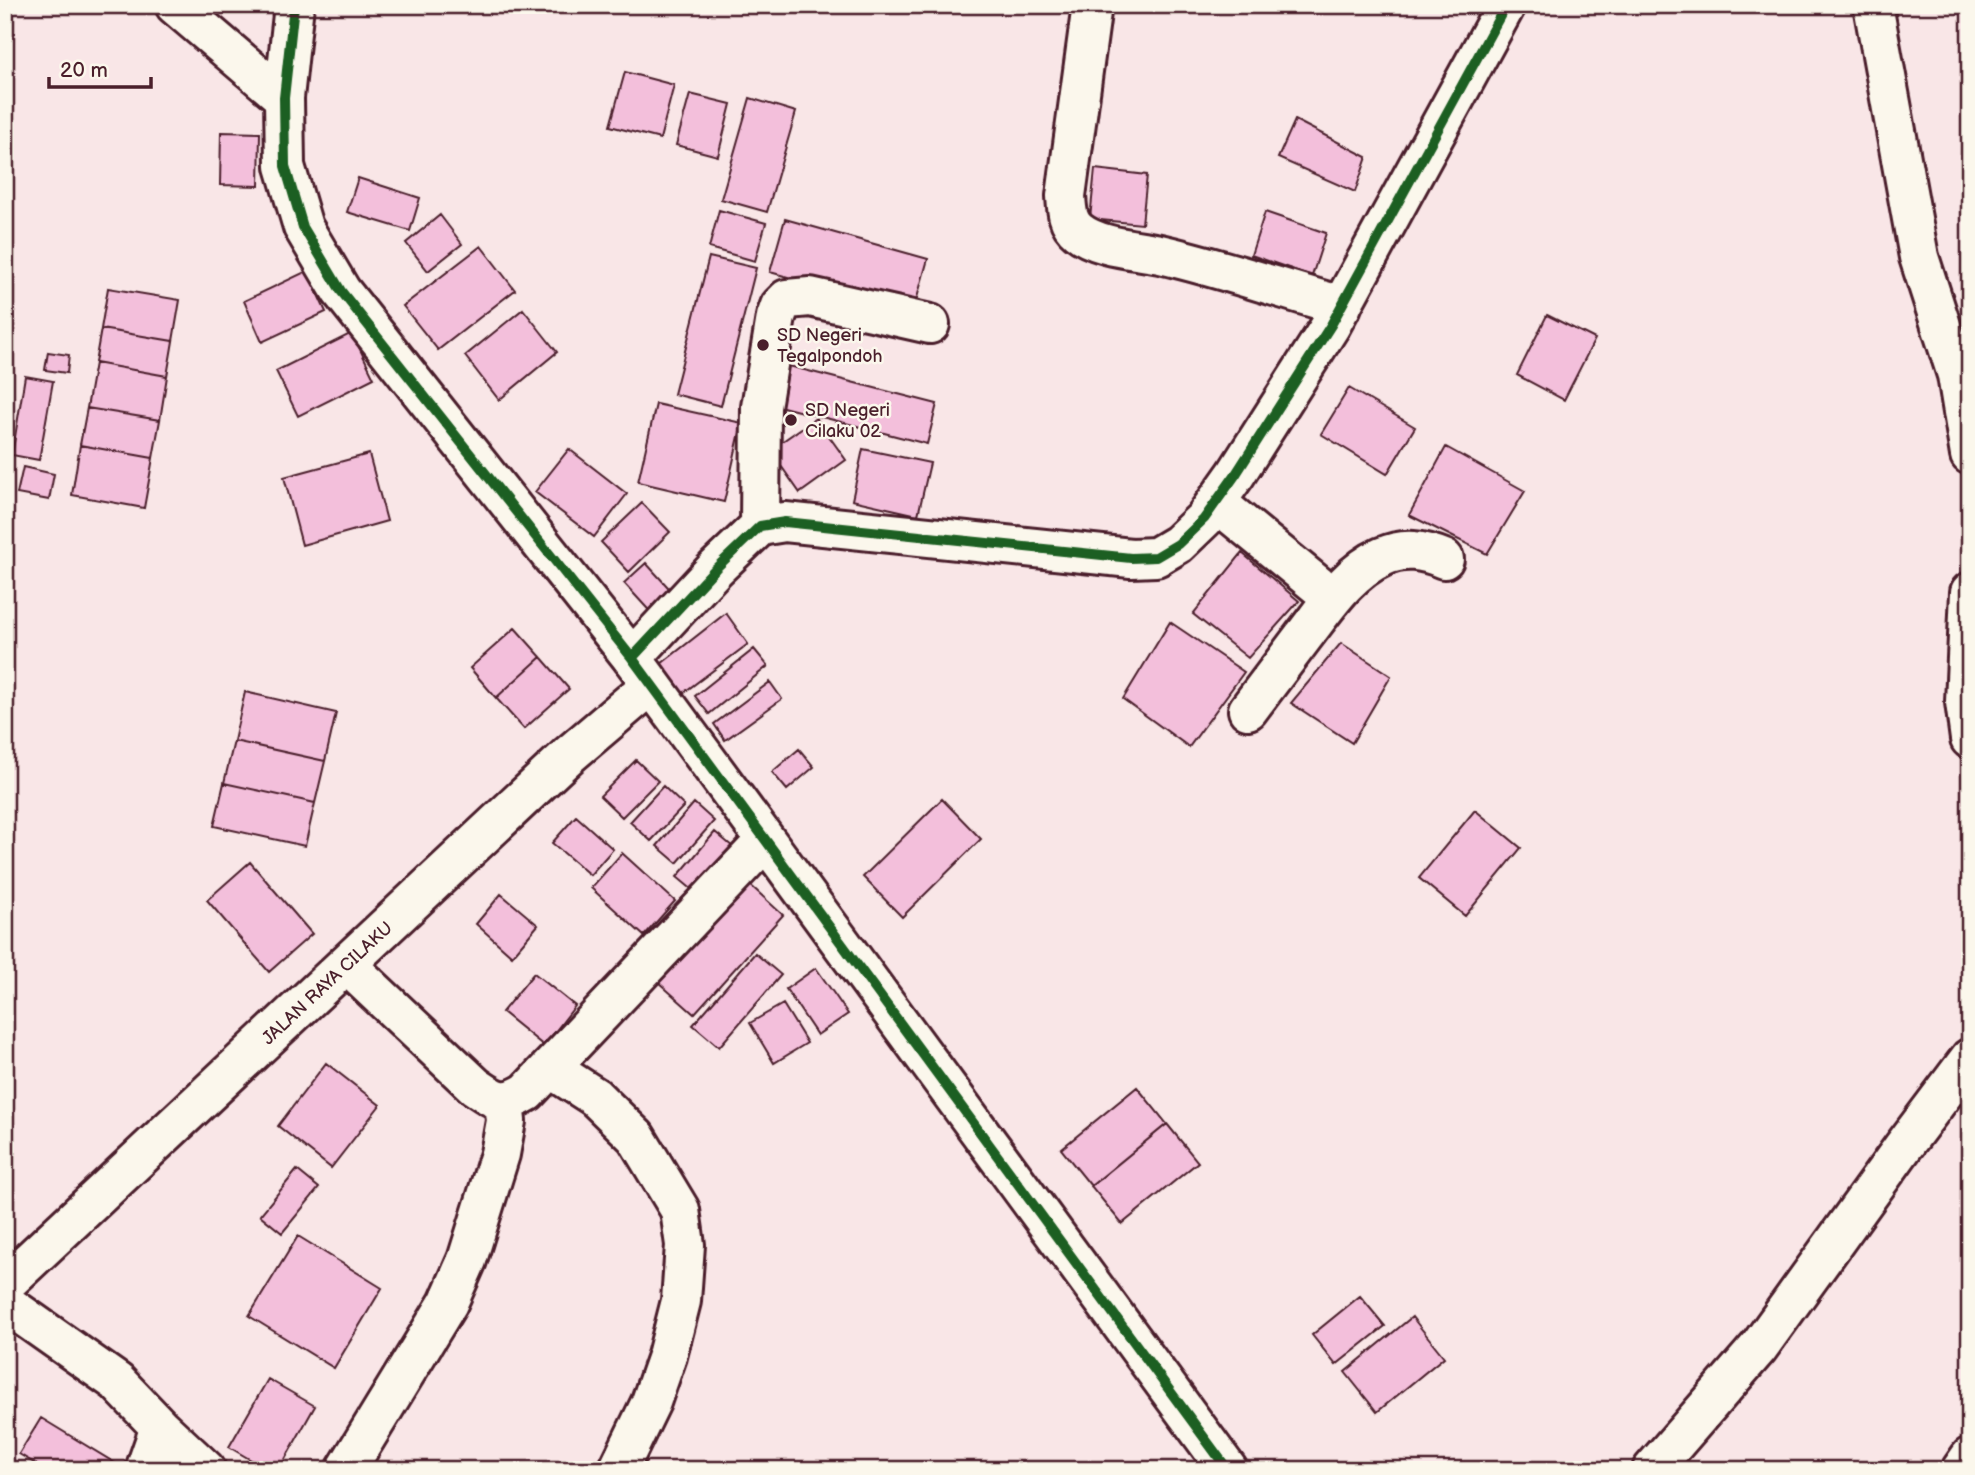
<svg xmlns="http://www.w3.org/2000/svg" width="1975" height="1475" viewBox="0 0 1975 1475" font-family="'Balsamiq Sans',sans-serif">
<rect width="100%" height="100%" fill="#f9e6e7"/>
<filter id="ink" filterUnits="userSpaceOnUse"><feTurbulence type="fractalNoise" baseFrequency=".0143" numOctaves="2"/><feDisplacementMap in="SourceGraphic" scale="14" xChannelSelector="R" yChannelSelector="G"/><feConvolveMatrix kernelMatrix="1 2 1 2 8 2 1 2 1" color-interpolation-filters="sRGB"/></filter>
<g filter="url(#ink)">
<path fill="#f3bfdb" stroke="#4a1f2b" stroke-width="2" d="M625,72L674,85L660,139L610,126Z
M690,94L731,104L718,156L676,145Z
M750,98L796,112L767,212L721,199Z
M1295,120L1367,157L1355,192L1278,158Z
M221,132L260,133L259,186L220,185Z
M1095,169L1147,175L1142,224L1090,219Z
M358,178L420,198L410,231L347,212Z
M719,210L766,223L755,261L709,248Z
M1265,212L1326,233L1312,276L1251,255Z
M440,215L462,244L428,271L406,243Z
M785,219L928,259L913,312L770,272Z
M481,246L515,290L438,350L403,306Z
M709,257L756,268L721,406L674,394Z
M307,271L326,312L262,342L244,301Z
M108,288L180,300L173,341L101,329Z
M523,309L557,352L499,400L465,356Z
M1547,315L1595,339L1564,400L1517,375Z
M101,329L173,341L167,376L95,363Z
M352,333L374,378L298,416L276,371Z
M48,352L69,355L67,373L45,370Z
M95,363L167,376L160,420L87,408Z
M785,365L937,404L927,444L775,405Z
M25,376L53,381L39,460L12,455Z
M1349,388L1415,427L1387,474L1321,434Z
M656,404L742,423L724,502L638,482Z
M87,408L160,420L153,458L80,445Z
M816,418L846,460L800,493L770,450Z
M80,445L153,458L144,508L72,495Z
M1446,447L1525,491L1487,554L1409,515Z
M569,449L627,494L594,537L535,492Z
M863,449L930,463L918,515L852,500Z
M369,454L387,521L302,545L284,477Z
M23,467L54,474L49,500L17,494Z
M642,503L670,532L629,572L601,542Z
M1242,553L1299,601L1248,658L1193,614Z
M646,563L678,598L656,618L624,583Z
M726,613L748,644L683,693L661,664Z
M1170,622L1244,672L1189,747L1123,699Z
M515,628L541,657L496,698L470,668Z
M1341,643L1391,676L1352,743L1291,703Z
M754,649L768,666L709,714L695,696Z
M541,657L569,689L524,729L496,698Z
M770,682L782,699L725,740L714,724Z
M245,692L336,713L325,761L234,741Z
M234,741L325,761L315,803L224,783Z
M799,749L814,767L787,790L772,772Z
M636,760L658,781L622,817L600,796Z
M224,783L315,803L305,846L214,826Z
M663,786L684,806L651,841L630,822Z
M942,799L981,839L902,917L863,877Z
M694,803L714,821L677,863L657,846Z
M1475,810L1521,848L1465,916L1419,878Z
M576,816L613,849L590,875L552,843Z
M715,832L739,852L701,897L677,877Z
M622,853L675,901L644,936L591,888Z
M250,862L312,934L269,972L207,900Z
M748,883L783,915L694,1014L658,982Z
M501,894L538,925L512,956L476,924Z
M755,953L781,975L719,1047L693,1025Z
M816,968L848,1014L817,1035L786,989Z
M534,973L575,1006L544,1046L502,1012Z
M783,1004L807,1043L774,1063L750,1023Z
M326,1063L380,1105L331,1168L278,1126Z
M1137,1087L1167,1124L1091,1186L1061,1149Z
M1167,1124L1198,1162L1122,1224L1091,1186Z
M297,1170L319,1188L282,1233L260,1215Z
M298,1236L382,1288L334,1368L249,1316Z
M1360,1296L1385,1326L1336,1365L1312,1335Z
M1412,1317L1444,1357L1377,1412L1345,1372Z
M268,1379L315,1406L279,1470H268L229,1447Z
M41,1418L123,1468L122,1470H46L19,1454Z"/>
<g fill="none" stroke-linecap="round" stroke-linejoin="round">
<defs>
<path id="minor" d="M175,5L284,98
M1092,5L1066,196C1067,209 1067,222 1078,231C1097,247 1136,249 1160,254C1221,268 1281,289 1342,306
M1873,5L1919,257L1957,375L1970,455
M1216,502L1333,598
M760,526L761,407L776,317L780,306L787,299L810,297L930,324
M1970,592L1965,702L1970,739
M632,658L716,568L760,526L785,522L1131,558L1156,557L1178,544L1204,519L1236,474L1331,325L1506,5
M1248,710C1266,686 1285,661 1303,637C1325,609 1348,572 1382,557C1404,547 1423,550 1444,559
M347,965L475,1086C497,1101 504,1106 527,1092L765,841
M550,1068L595,1097L636,1137L680,1210L685,1245L681,1301L667,1356L651,1402L618,1470
M5,1284L569,755L651,685
M5,1303L117,1382L160,1427L206,1470
M145,1470L160,1427
M346,1470L448,1303L467,1260L500,1154L506,1121L504,1102
M1652,1470L1759,1347L1903,1147L1970,1058
M1961,1470L1970,1457"/>
<path id="tertiary" d="M294,5L284,98L285,166L303,227L341,291L632,658L1228,1470"/>
</defs>
<use href="#minor" stroke="#4a1f2b" stroke-width="44"/>
<use href="#tertiary" stroke="#4a1f2b" stroke-width="44"/>
<use href="#minor" stroke="#fbf7ec" stroke-width="38"/>
<use href="#tertiary" stroke="#fbf7ec" stroke-width="38"/>
<defs>
<path id="cycleway" d="M294,5L284,98L285,166L303,227L341,291L632,658L1228,1470
M632,658L716,568L760,526L785,522L1131,558L1156,557L1178,544L1204,519L1236,474L1331,325L1506,5"/>
</defs>
<use href="#cycleway" stroke="#fbf7ec" stroke-width="15"/>
<use href="#cycleway" stroke="#1b5e20" stroke-width="10"/>
</g>
</g>
<g fill="#4a1f2b" stroke="#fbf7ec" stroke-width="2.5">
<circle cx="763" cy="345" r="7"/>
<circle cx="791" cy="420" r="7"/>
</g>
<g text-anchor="middle" stroke-width="5" stroke-linejoin="round" paint-order="stroke">
<g font-size="18" fill="#4a1f2b" stroke="#fbf7ec" text-anchor="start">
<text x="777" y="341">SD Negeri<tspan x="777" dy="21">Tegalpondoh</tspan></text>
<text x="805" y="416">SD Negeri<tspan x="805" dy="21">Cilaku 02</tspan></text>
</g>
<g font-size="18" fill="#4a1f2b" stroke="#fbf7ec">
<text transform="translate(327 983) rotate(-43)" y="6">JALAN RAYA CILAKU</text>
</g>
</g>
<rect width="1975" height="1475" fill="none" stroke="#fbf7ec" stroke-width="28"/>
<rect x="14" y="14" width="1947" height="1447" fill="none" stroke="#4a1f2b" stroke-width="2.5" filter="url(#ink)"/>
<path d="M49 77v10h102v-10" fill="none" stroke="#4a1f2b" stroke-width="3.5"/>
<text x="60" y="77" font-size="21" fill="#4a1f2b" stroke="#fbf7ec" stroke-width="5" paint-order="stroke">20 m</text>
</svg>
